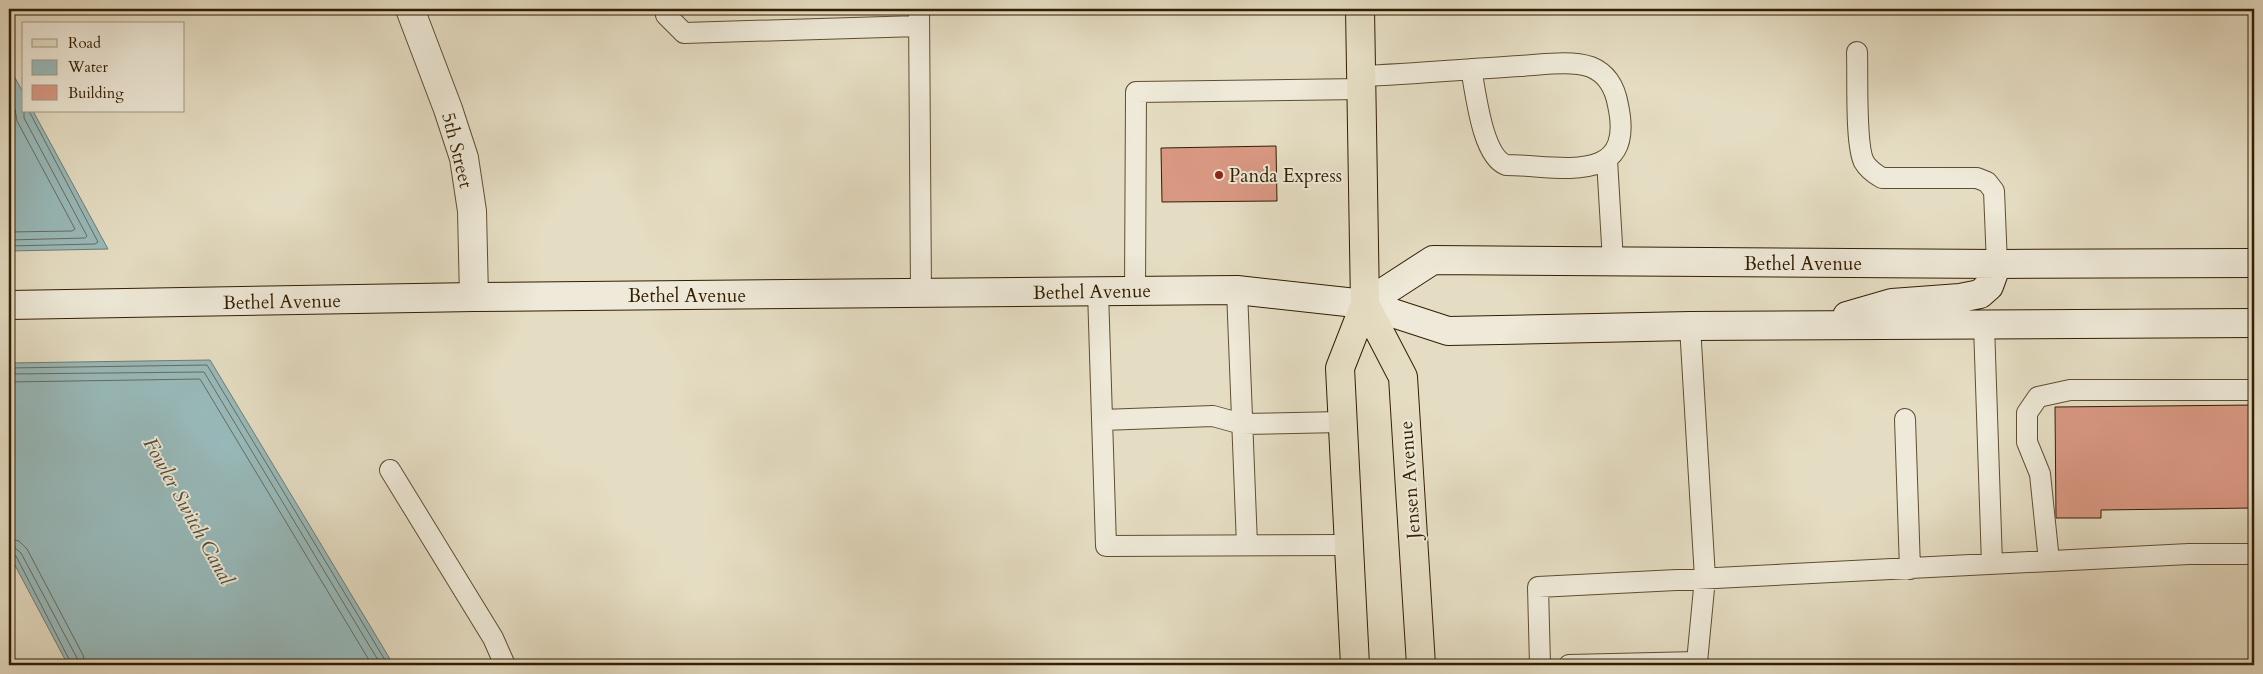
<svg xmlns="http://www.w3.org/2000/svg" width="2263" height="674" viewBox="0 0 2263 674" font-family="Cardo,serif">
<rect width="100%" height="100%" fill="#e5ddc3"/>
<filter id="stains"><feTurbulence type="fractalNoise" baseFrequency=".004" numOctaves="4"/><feColorMatrix values="0 0 0 0 .2 0 0 0 0 .09 0 0 0 0 .02 0 0 0 .5 -.17"/></filter>
<radialGradient id="worn" r=".72"><stop offset=".6" stop-color="#630" stop-opacity="0"/><stop offset="1" stop-color="#630" stop-opacity=".3"/></radialGradient>
<path fill="#98babb" stroke="#707c70" d="M9,67L24,94V111H33L108,249L9,251Z
M210,360L390,659L394,665H68L9,554V363Z"/>
<g fill="none" stroke-linecap="round" stroke-linejoin="round">
<path stroke="#666c5e" stroke-width="1" d="M9,104L15,109L17,121L75,229L72,231L9,232
M9,240L85,238L87,236L24,118V107
M9,246L95,244L98,242L29,111
M9,368L207,365L388,665
M9,374L204,372L381,665
M9,382L200,379L372,665
M9,539L19,541L27,549L83,655L86,665
M9,547L15,548L21,553L77,658L78,665
M9,553L16,556L72,665"/>
</g>
<path fill="#d99883" stroke="#331e00" d="M1276,146L1277,201L1162,202L1161,148Z
M2254,405V508L2101,510V518H2056L2055,407Z"/>
<g fill="none" stroke-linecap="round" stroke-linejoin="round">
<defs>
<path id="service" d="M665,9L666,15L684,33L919,26
M919,9L921,293
M1857,52C1858,76 1855,145 1864,162C1868,169 1875,174 1882,178H1977L1987,182L1994,191L1997,264
M1361,76C1414,74 1467,69 1520,66C1542,65 1569,60 1591,67C1608,74 1615,88 1618,105C1636,188 1558,165 1506,165C1482,156 1476,93 1471,69
M1607,160L1613,261
M1237,290L1247,545
M1098,291L1106,546L1348,545
M1135,291L1136,92L1361,89
M1984,325L1992,564
M1690,326L1705,578L1697,662
M1905,419L1910,569
M1102,420L1213,416L1242,424L1342,422
M390,470L493,638L505,665
M2049,561L2040,474L2027,442V413L2038,397L2070,390H2254
M1540,665L1538,587L2189,554H2254
M1569,665L1697,662V665"/>
<path id="tertiary" d="M410,9L448,109L464,158L472,211L474,297"/>
<path id="secondary" d="M1365,304L1433,260L1997,264L2254,263
M9,305L474,297L1237,290L1365,304L1448,331L1690,326L2254,323
M1847,316L1892,303L1960,298L1980,294L1989,286L1997,264"/>
<path id="primary" d="M1365,304L1403,377L1421,665
M1355,665L1340,368L1365,304L1360,9"/>
</defs>
<use href="#service" stroke="#604e31" stroke-width="22"/>
<use href="#tertiary" stroke="#604e31" stroke-width="30"/>
<use href="#secondary" stroke="#331e00" stroke-width="30"/>
<use href="#primary" stroke="#331e00" stroke-width="30"/>
<use href="#service" stroke="#eee9d8" stroke-width="20"/>
<use href="#tertiary" stroke="#eee9d8" stroke-width="28"/>
<use href="#secondary" stroke="#eee9d8" stroke-width="28"/>
<use href="#primary" stroke="#e5ddc3" stroke-width="28"/>
</g>
<circle fill="#8f2418" stroke="#eee9d8" stroke-width="2" cx="1219" cy="175" r="5"/>
<g text-anchor="middle" stroke-width="4" stroke-linejoin="round" paint-order="stroke">
<g font-size="19" fill="#331e00" stroke="#eee9d8">
<text transform="translate(458 150) rotate(76)" y="7">5th Street</text>
<text x="1803" y="270">Bethel Avenue</text>
<text transform="translate(1092 291) rotate(-1)" y="7">Bethel Avenue</text>
<text x="687" y="302">Bethel Avenue</text>
<text transform="translate(282 301) rotate(-1)" y="7">Bethel Avenue</text>
<text transform="translate(1409 480) rotate(-94)" y="7">Jensen Avenue</text>
</g>
<g font-size="19" fill="#331e00" stroke="#eee9d8" text-anchor="start">
<text x="1229" y="182">Panda Express</text>
</g>
<g font-size="20" font-style="italic" fill="#514d38" stroke="#eee9d8">
<text transform="translate(189 511) rotate(61)" y="7">Fowler Switch Canal</text>
</g>
</g>
<rect width="2263" height="674" fill="none" stroke="#e5ddc3" stroke-width="30"/>
<rect x="10" y="10" width="2243" height="654" fill="none" stroke="#331e00" stroke-width="2.5"/>
<rect x="15" y="15" width="2233" height="644" fill="none" stroke="#331e00"/>
<rect x="22" y="22" width="162" height="90" fill="#eee9d8" stroke="#a39882"/>
<rect x="32" y="39" width="25" height="8" fill="#e5ddc3" stroke="#a39882"/>
<text x="68" y="48" font-size="15" fill="#331e00">Road</text>
<rect x="32" y="60" width="25" height="15" fill="#98babb" stroke="#a39882"/>
<text x="68" y="72" font-size="15" fill="#331e00">Water</text>
<rect x="32" y="85" width="25" height="15" fill="#d99883" stroke="#a39882"/>
<text x="68" y="98" font-size="15" fill="#331e00">Building</text>
<rect width="100%" height="100%" filter="url(#stains)"/>
<rect width="100%" height="100%" fill="url(#worn)"/>
</svg>
